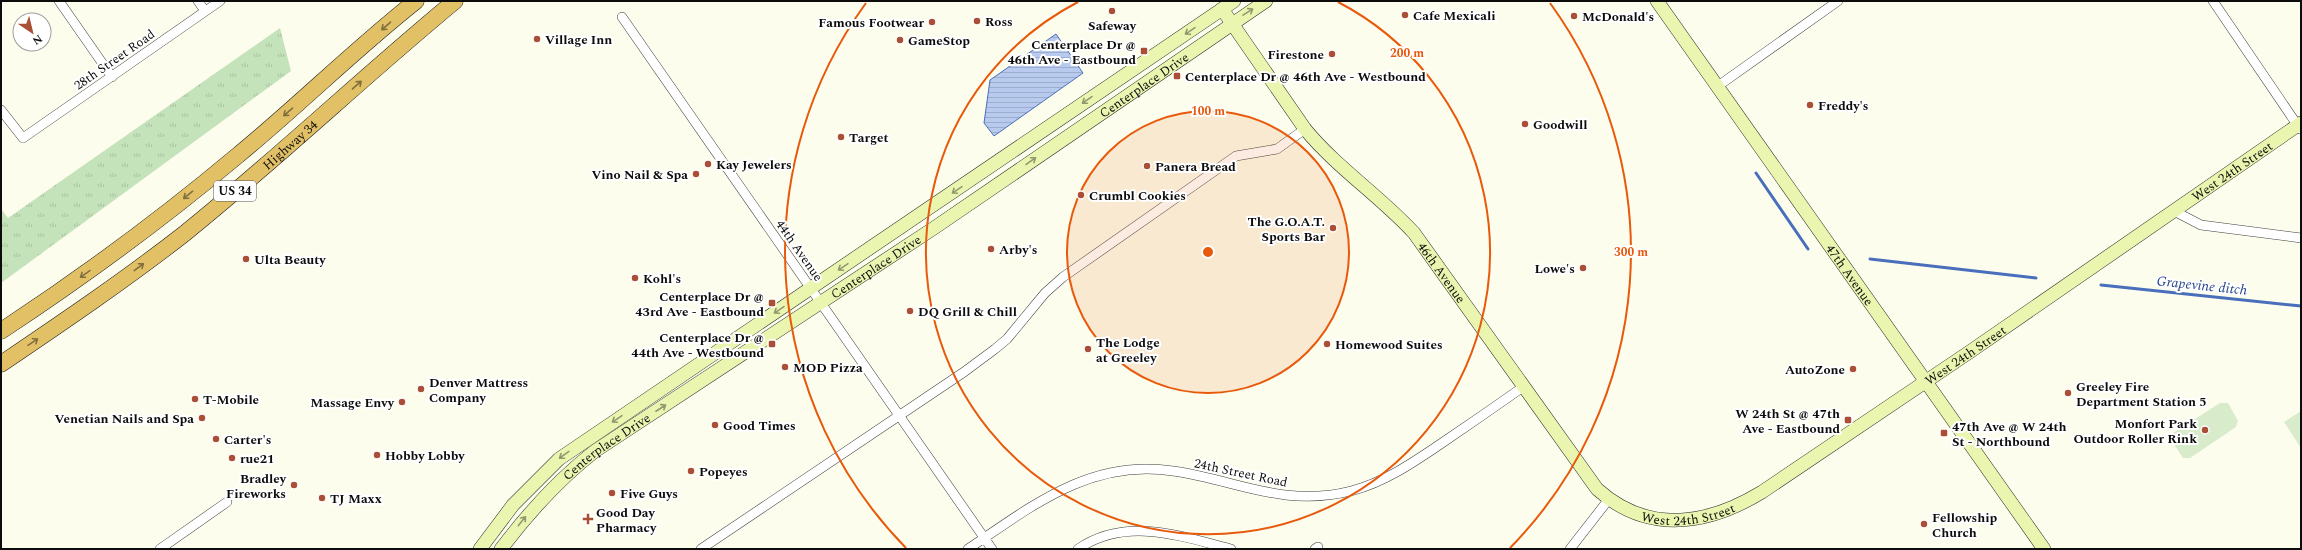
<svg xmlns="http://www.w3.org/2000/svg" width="2302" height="550" viewBox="0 0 2302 550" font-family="Spectral,serif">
<defs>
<pattern id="park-tufts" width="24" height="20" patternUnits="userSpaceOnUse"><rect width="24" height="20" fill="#c5e3bb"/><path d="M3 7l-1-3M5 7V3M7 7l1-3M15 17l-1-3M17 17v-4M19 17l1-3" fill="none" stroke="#a8c2a0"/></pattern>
<pattern id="water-rules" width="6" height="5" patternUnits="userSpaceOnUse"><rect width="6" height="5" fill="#b8cbee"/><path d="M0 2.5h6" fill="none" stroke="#9dadcb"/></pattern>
</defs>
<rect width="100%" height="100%" fill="#fcfded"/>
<path fill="url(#park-tufts)" d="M280,28L291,71L1,283V209L8,218Z"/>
<path fill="#d8ebcb" d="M2220,403H2228L2238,421L2236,427L2190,458H2183L2172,441L2173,433Z
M2301,411V448L2284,422Z"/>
<path fill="url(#water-rules)" stroke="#486ebc" d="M1056,34L1083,73L994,136L984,123L990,80Z"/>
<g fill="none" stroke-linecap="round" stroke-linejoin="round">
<path stroke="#486ebc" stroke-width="3" d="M1756,173L1808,249
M1870,259L2036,278
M2101,285L2301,306"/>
<defs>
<path id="street" d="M59,1L112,77
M198,1L205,11
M2213,1L2300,129
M622,17L992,549
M1718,86L1838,1
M1,110L23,138L220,1
M2174,211L2201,225L2301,238
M160,549L227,502
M701,549L964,372L995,349L1007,339L1045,293L1063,277L1236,156L1277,149L1305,129
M968,549C1032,506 1091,458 1173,471C1237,480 1283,508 1351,491C1385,482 1414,462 1442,443C1470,424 1496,406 1523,387
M1078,549C1126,516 1180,536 1231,549
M1315,549L1318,547
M1570,549L1609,499"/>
<g id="secondary">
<path id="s1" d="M1657,1L2044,549"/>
<path id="s2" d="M1222,9L1305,129C1337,168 1380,196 1414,233L1597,489C1648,535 1708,525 1762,492L1971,351L2301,123"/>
<path d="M480,549L513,505L559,459L1234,1"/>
<path id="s3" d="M501,549C529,512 559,479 595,451L934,228L1266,1"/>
</g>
<g id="highway">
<path d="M1,331C83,277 162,219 237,156C298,106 354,50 416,1"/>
<path id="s4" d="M1,364C63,322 125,280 184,234C277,159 363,77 455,1"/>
</g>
</defs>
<use href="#street" stroke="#3f3f3f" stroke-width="10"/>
<use href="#secondary" stroke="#2e2e2e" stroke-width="14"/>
<use href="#highway" stroke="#1d1d1d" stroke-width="17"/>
<use href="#street" stroke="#fff" stroke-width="9"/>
<use href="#secondary" stroke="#eaf5b0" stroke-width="13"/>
<use href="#highway" stroke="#e2c066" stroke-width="16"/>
</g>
<defs><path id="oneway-shaft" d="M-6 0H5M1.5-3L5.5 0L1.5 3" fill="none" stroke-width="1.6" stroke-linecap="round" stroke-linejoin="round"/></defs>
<g stroke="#91986e">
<use href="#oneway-shaft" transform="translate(1248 12) rotate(-32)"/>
<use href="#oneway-shaft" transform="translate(1190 31) rotate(146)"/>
<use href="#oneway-shaft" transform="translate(1087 100) rotate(145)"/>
<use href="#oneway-shaft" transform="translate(1031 161) rotate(-35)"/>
<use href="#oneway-shaft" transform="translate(957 190) rotate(146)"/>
<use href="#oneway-shaft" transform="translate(843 267) rotate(146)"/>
<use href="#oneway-shaft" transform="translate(779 310) rotate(146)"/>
<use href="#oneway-shaft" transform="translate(661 408) rotate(-33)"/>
<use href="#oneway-shaft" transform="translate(617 419) rotate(146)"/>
<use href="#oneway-shaft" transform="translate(564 455) rotate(144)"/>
<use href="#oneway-shaft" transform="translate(522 521) rotate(-51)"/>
</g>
<g stroke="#826f3e">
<use href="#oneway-shaft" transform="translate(386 26) rotate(139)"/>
<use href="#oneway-shaft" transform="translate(357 85) rotate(-41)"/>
<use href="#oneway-shaft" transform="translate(288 112) rotate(139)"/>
<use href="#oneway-shaft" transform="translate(188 195) rotate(141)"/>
<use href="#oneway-shaft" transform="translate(139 267) rotate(-37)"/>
<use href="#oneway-shaft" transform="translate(85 274) rotate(145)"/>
<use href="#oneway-shaft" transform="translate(33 342) rotate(-34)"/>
</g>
<circle cx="1208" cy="252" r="141" fill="#e8590c" fill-opacity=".12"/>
<g fill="none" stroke="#e8590c" stroke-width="2">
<circle cx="1208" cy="252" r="141"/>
<path d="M1338 2A282 282 0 1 1 1078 2"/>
<path d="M906 548A423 423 0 0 1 866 3M1550 3A423 423 0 0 1 1510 548"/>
</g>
<g fill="#aa4f36" stroke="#fff" stroke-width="1.5">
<circle cx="1112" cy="11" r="4"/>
<circle cx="1405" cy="15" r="4"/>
<circle cx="1574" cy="16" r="4"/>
<circle cx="977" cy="21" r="4"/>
<circle cx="932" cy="22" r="4"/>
<circle cx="537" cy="39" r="4"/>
<circle cx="900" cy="40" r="4"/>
<rect x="1140" y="47" width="8" height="8" rx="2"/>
<circle cx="1332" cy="54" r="4"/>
<rect x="1173" y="72" width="8" height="8" rx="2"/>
<circle cx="1810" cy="105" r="4"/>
<circle cx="1525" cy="124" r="4"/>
<circle cx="841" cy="137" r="4"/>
<circle cx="708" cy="164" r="4"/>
<circle cx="1147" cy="166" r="4"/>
<circle cx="696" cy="174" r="4"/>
<circle cx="1081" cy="195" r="4"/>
<circle cx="1333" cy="228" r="4"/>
<circle cx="991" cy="249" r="4"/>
<circle cx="246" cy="259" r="4"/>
<circle cx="1583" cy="268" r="4"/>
<circle cx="635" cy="278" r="4"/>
<rect x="768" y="299" width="8" height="8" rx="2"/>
<circle cx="910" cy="311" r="4"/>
<rect x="768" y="340" width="8" height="8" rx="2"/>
<circle cx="1327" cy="344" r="4"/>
<circle cx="1088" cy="349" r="4"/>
<circle cx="785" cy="367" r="4"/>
<circle cx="1853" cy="369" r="4"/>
<circle cx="421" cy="389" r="4"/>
<circle cx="2068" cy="393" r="4"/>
<circle cx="195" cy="399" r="4"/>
<circle cx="402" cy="402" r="4"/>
<circle cx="202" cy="418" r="4"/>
<rect x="1844" y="416" width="8" height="8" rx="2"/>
<circle cx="715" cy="425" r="4"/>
<circle cx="2205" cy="430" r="4"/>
<rect x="1940" y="429" width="8" height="8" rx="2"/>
<circle cx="216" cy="439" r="4"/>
<circle cx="377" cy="455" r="4"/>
<circle cx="232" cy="458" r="4"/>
<circle cx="691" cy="471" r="4"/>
<circle cx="294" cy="485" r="4"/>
<circle cx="612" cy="493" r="4"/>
<circle cx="322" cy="498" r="4"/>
<path d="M586 513h4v4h4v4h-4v4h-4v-4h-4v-4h4z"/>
<circle cx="1924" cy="524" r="4"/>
</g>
<g text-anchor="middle" stroke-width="4" stroke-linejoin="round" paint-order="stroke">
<rect fill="#fff" stroke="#555" stroke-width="1" x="214" y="181" width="42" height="20" rx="3"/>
<g font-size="12" font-weight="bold" fill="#0c0c0c">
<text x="235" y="195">US 34</text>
</g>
<g font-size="13" font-weight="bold" fill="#0c0c0c" stroke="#fff" text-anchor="start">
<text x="1413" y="20">Cafe Mexicali</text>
<text x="1582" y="21">McDonald's</text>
<text x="985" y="26">Ross</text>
<text x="924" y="27" text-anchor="end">Famous Footwear</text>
<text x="1112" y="30" text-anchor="middle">Safeway</text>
<text x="545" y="44">Village Inn</text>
<text x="908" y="45">GameStop</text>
<text x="1136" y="49" text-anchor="end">Centerplace Dr @<tspan x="1136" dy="15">46th Ave - Eastbound</tspan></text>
<text x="1324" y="59" text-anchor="end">Firestone</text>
<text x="1185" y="81">Centerplace Dr @ 46th Ave - Westbound</text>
<text x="1818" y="110">Freddy's</text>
<text x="1533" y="129">Goodwill</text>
<text x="849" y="142">Target</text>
<text x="716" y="169">Kay Jewelers</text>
<text x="1155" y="171">Panera Bread</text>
<text x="688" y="179" text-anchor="end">Vino Nail &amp; Spa</text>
<text x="1089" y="200">Crumbl Cookies</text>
<text x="1325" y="226" text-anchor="end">The G.O.A.T.<tspan x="1325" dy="15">Sports Bar</tspan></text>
<text x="999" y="254">Arby's</text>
<text x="254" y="264">Ulta Beauty</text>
<text x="1575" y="273" text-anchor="end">Lowe's</text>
<text x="643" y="283">Kohl's</text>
<text x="764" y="301" text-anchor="end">Centerplace Dr @<tspan x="764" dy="15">43rd Ave - Eastbound</tspan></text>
<text x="918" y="316">DQ Grill &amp; Chill</text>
<text x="764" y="342" text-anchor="end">Centerplace Dr @<tspan x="764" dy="15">44th Ave - Westbound</tspan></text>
<text x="1096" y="347">The Lodge<tspan x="1096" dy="15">at Greeley</tspan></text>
<text x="1335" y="349">Homewood Suites</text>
<text x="793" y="372">MOD Pizza</text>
<text x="1845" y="374" text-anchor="end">AutoZone</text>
<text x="429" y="387">Denver Mattress<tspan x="429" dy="15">Company</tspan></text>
<text x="2076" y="391">Greeley Fire<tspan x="2076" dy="15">Department Station 5</tspan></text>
<text x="203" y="404">T-Mobile</text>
<text x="394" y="407" text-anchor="end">Massage Envy</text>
<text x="1840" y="418" text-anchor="end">W 24th St @ 47th<tspan x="1840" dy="15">Ave - Eastbound</tspan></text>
<text x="194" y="423" text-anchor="end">Venetian Nails and Spa</text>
<text x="2197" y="428" text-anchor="end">Monfort Park<tspan x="2197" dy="15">Outdoor Roller Rink</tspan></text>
<text x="723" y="430">Good Times</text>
<text x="1952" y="431">47th Ave @ W 24th<tspan x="1952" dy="15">St - Northbound</tspan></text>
<text x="224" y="444">Carter's</text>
<text x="385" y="460">Hobby Lobby</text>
<text x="240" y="463">rue21</text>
<text x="699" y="476">Popeyes</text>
<text x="286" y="483" text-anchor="end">Bradley<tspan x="286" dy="15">Fireworks</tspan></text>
<text x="620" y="498">Five Guys</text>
<text x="330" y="503">TJ Maxx</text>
<text x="596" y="517">Good Day<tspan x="596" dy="15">Pharmacy</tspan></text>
<text x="1932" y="522">Fellowship<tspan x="1932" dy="15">Church</tspan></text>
</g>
<g font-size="13" fill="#0c0c0c" stroke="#fff">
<text transform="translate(114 59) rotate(-35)" y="5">28th Street Road</text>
<text dy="5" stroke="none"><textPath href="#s3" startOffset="796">Centerplace Drive</textPath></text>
<text dy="5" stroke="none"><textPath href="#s4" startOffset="363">Highway 34</textPath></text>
<text dy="5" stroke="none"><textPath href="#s2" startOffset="1359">West 24th Street</textPath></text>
<text transform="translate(800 250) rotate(55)" y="5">44th Avenue</text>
<text dy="5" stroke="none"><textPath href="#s3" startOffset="472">Centerplace Drive</textPath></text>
<text dy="5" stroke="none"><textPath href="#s2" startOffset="345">46th Avenue</textPath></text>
<text dy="5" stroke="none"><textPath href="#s1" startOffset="335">47th Avenue</textPath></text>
<text dy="5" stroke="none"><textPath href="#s2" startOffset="1035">West 24th Street</textPath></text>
<text dy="5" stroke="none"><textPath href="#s3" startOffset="148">Centerplace Drive</textPath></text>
<text transform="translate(1241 472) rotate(12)" y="5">24th Street Road</text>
<text dy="5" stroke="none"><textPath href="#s2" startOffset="711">West 24th Street</textPath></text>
</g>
<g font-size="14" font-style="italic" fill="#25448d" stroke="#fff">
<text transform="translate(2202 285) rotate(6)" y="5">Grapevine ditch</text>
</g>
</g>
<circle cx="1208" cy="252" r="6" fill="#e8590c" stroke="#fff" stroke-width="2"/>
<g font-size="12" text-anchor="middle" font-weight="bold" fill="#e8590c" stroke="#fff" stroke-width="4" stroke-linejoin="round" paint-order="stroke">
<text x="1407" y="57">200 m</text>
<text x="1208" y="115">100 m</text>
<text x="1631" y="256">300 m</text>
</g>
<rect width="2302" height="550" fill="none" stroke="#0c0c0c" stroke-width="4"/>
<g transform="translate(32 32) rotate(145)"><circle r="19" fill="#ffffff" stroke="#9e9e9e"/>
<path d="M0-3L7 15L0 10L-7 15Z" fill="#aa4f36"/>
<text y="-6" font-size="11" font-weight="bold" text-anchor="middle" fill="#0c0c0c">N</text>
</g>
</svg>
